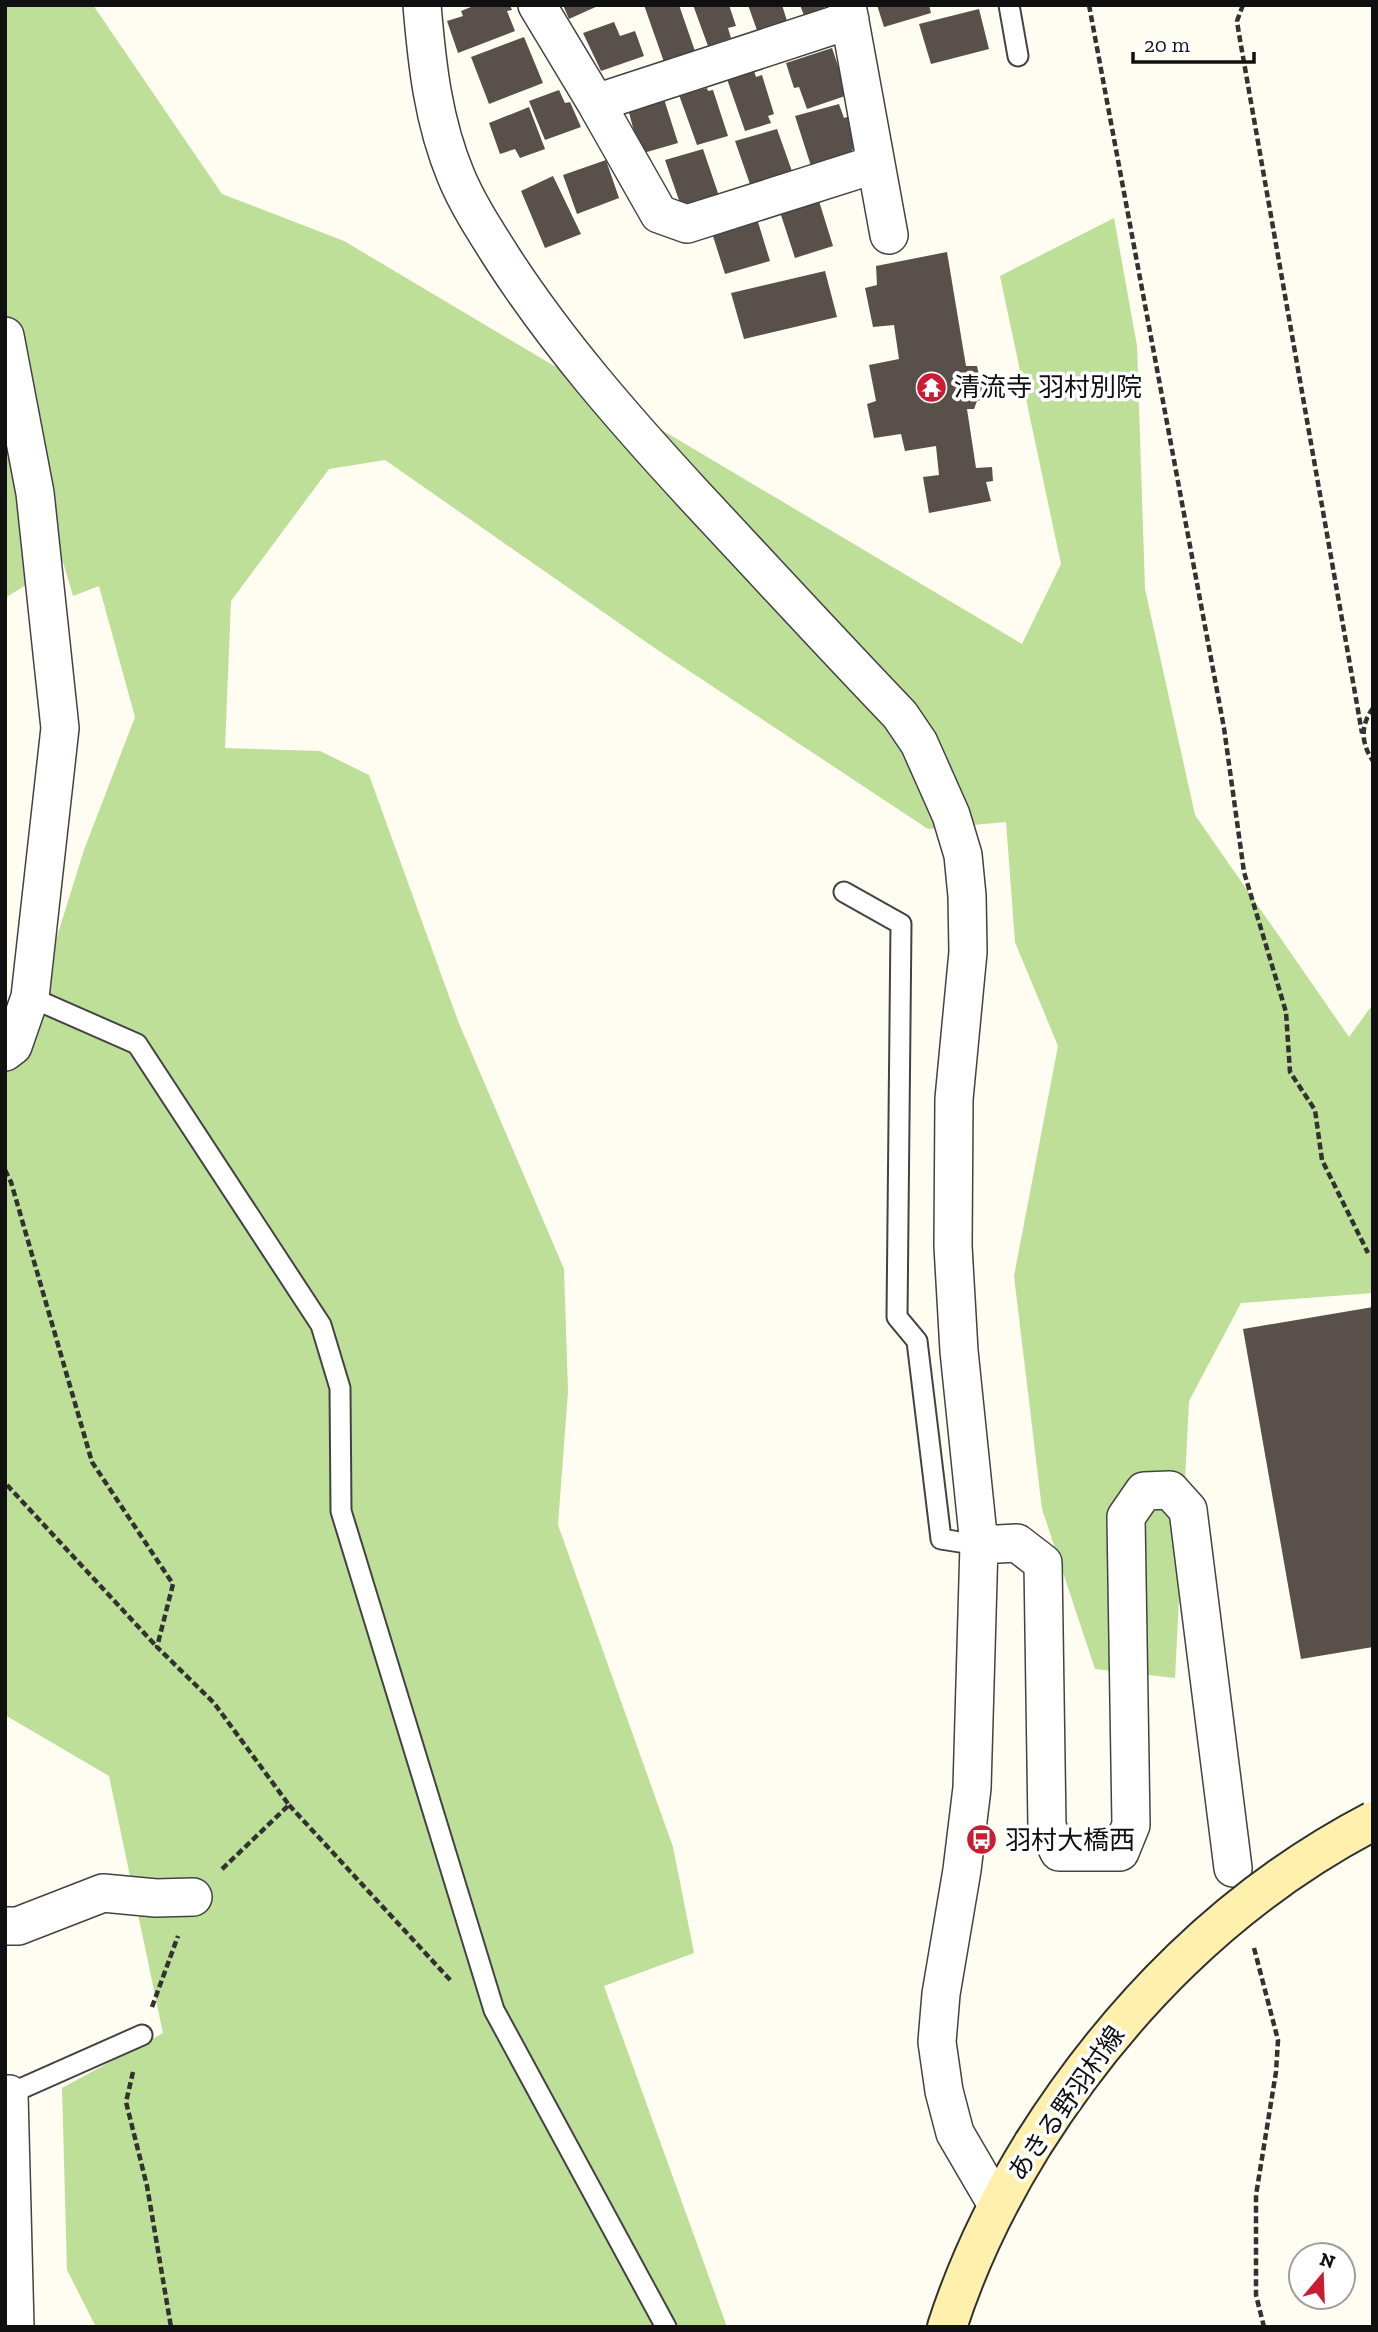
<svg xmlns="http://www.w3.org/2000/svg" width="1378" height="2332" viewBox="0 0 1378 2332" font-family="'Zilla Slab','Noto Sans JP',serif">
<rect width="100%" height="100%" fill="#fffcf2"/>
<path fill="#bddf97" d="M5,5H93L222,194L344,241L1022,644L1061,564L1000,276L1114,218L1137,346L1145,589L1195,815L1349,1037L1373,1004V1293L1241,1303L1189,1401L1175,1678L1095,1669L1042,1509L1014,1276L1058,1046L1015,942L1006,822L928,829L659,651L385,460L329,469L231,601L225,748L320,751L369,775L458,1021L564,1269L568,1391L558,1525L673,1847L694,1953L604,1986L727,2327H96L67,2270L62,2088L163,2033L109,1776L5,1715V1065L21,1052L84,850L135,717L99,586L73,596L63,562L5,598Z"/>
<path fill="#59504b" d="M476,5H510L512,10L507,11L515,31L458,53L447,21L463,16L461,11Z
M563,5H600L569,19Z
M644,5H679L696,54L665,65Z
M693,5H729L736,26L728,28L731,38L708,46Z
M748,5H782L788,24L758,33Z
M800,5H823L825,12L805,18Z
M877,5H929L931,13L884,27Z
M979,9L989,49L931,64L919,24Z
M614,22L620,36L635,31L644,56L601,71L583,33Z
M524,37L543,83L489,104L471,57Z
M832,48L848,95L807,109L799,87L794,88L786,63Z
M754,71L756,77L762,75L774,114L768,116L771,123L745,131L727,79Z
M707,88L708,91L713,90L728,136L697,145L679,95Z
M559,90L565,103L570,102L581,127L545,140L529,101Z
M664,99L678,143L640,154L628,109Z
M839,104L844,118L850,116L857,143L851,152L811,166L795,116Z
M529,107L545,149L520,158L515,149L500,154L489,123Z
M777,129L793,174L751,187L735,141Z
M703,149L719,196L681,206L665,160Z
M606,160L619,198L577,214L563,175Z
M553,176L581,234L545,248L521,191Z
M819,201L833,246L795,258L780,212Z
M758,222L770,261L725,274L712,233Z
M947,252L966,366H977L984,399L977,401L974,409H967L976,468L992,467L993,481L986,482L991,501L929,513L923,477L939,475L936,446L905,451L901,434L874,438L867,404L876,401L869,365L899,359L894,325L873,327L865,288L877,285L876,266Z
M825,271L837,317L744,339L731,293Z
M1373,1307V1647L1301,1659L1243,1329Z"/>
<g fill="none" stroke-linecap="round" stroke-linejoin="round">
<defs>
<path id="lane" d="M1009,5L1018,56
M844,892L901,924L897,1317L917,1341L941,1539L979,1545
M30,997L137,1044L321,1325L340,1388L341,1511L494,2010L666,2327
M9,2094L142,2035"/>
<path id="street" d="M422,5C427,64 433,121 456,176C468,205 486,232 503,259C558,344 625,420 693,494C762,568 830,642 900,715L919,743L951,815L963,855L967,896L968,952L954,1099L953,1246L959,1351L979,1545L972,1788L962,1870L941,1994L937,2042L944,2091L955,2133L997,2205
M537,5L596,103L659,214L687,224L876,164
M847,5L889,235
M596,103L850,20
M5,336L35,493L60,728L30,997L13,1046L5,1052
M979,1545L1017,1543L1043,1563L1047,1827L1059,1852H1120L1131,1825L1126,1517L1144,1491L1170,1490L1188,1510L1233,1868
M5,1926H18L103,1893L156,1898L193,1897
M5,2094H9L15,2327"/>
<path id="secondary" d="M947,2327C968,2262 997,2202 1033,2144"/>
</defs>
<use href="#lane" stroke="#434343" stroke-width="23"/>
<use href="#street" stroke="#434343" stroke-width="40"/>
<use href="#secondary" stroke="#323232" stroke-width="42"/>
<path stroke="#323232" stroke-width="4.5" stroke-dasharray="7 3.5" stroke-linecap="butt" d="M1089,5L1224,728L1244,872L1286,1012L1290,1072L1315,1110L1322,1160L1368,1253
M1243,5L1237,21L1239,34L1362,733
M1373,708C1360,726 1361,743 1373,761
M5,1170L11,1182L92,1462L173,1584L157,1647L214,1703L289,1805L220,1871
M7,1485L157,1647
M289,1805L452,1982
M1254,1948L1278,2040L1276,2072L1256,2195V2295L1264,2327
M152,2007L178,1936
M133,2072L126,2102L147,2186L171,2327"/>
<use href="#lane" stroke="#fff" stroke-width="19"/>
<use href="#street" stroke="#fff" stroke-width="37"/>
<use href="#secondary" stroke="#fff0ad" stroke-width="38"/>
<defs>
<path id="secondary-bridge" d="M1033,2144C1118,2009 1231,1895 1373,1821"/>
</defs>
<use href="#secondary-bridge" stroke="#323232" stroke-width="42" stroke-linecap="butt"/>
<use href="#secondary-bridge" stroke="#fff0ad" stroke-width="38"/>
</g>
<defs>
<symbol id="temple-disc" viewBox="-11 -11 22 22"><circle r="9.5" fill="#ca1d33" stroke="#fff"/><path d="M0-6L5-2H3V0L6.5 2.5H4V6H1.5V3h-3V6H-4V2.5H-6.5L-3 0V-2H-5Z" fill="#fff"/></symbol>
<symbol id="bus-disc" viewBox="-11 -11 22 22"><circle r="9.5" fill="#ca1d33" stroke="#fff"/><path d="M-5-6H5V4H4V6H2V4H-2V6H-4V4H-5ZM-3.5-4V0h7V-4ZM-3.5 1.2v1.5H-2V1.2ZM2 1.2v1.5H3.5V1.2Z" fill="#fff"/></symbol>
</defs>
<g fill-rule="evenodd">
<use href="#temple-disc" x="914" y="370" width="35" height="35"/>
<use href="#bus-disc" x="964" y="1822" width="35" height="35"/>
</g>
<g text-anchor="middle" stroke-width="7" stroke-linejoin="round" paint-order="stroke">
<g font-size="26" fill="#101010" stroke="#fff" text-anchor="start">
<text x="954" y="396">清流寺 羽村別院</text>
<text x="1005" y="1849">羽村大橋西</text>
</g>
<g font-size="26" fill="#101010" stroke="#fff">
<text transform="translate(1066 2103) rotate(-55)" y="9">あきる野羽村線</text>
</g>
</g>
<rect width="1378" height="2332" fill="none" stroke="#101010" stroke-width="14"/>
<g transform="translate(1322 2276) rotate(19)"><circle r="33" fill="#ffffff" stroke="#9f9f9f" stroke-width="2"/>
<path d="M0-5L12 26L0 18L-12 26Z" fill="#ca1d33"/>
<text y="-10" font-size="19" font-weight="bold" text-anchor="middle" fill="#101010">N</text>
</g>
<path d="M1133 52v10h121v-10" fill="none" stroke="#101010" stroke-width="3.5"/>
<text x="1144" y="52" font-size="21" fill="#101010" stroke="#ffffff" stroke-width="5" paint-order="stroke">20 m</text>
</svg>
